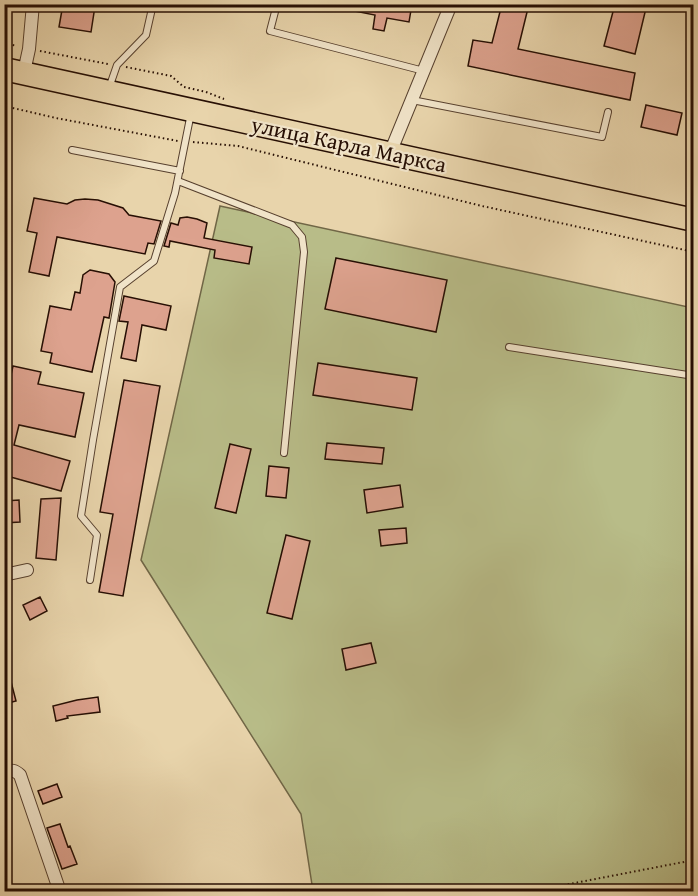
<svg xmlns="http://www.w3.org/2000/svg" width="698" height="896" viewBox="0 0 698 896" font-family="'Gentium Book Plus',serif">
<rect width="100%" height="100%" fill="#e8d4ab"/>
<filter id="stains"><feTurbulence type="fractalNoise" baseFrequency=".00333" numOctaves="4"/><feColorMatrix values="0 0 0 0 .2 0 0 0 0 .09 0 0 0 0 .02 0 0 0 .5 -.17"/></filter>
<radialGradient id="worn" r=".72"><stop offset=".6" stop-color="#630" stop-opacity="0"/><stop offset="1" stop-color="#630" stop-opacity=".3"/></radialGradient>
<path fill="#b8bc88" stroke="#706646" stroke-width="1.5" d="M220,206L693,308V891H313L301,814L141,560Z"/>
<path fill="#dda28e" stroke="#270f04" stroke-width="1.5" d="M63,4H85L95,6L91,32L59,27Z
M344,4H412L409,22L387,18L384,31L373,29L375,15L344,9Z
M502,4H529L518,49L635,73L630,100L468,66L473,40L492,43Z
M615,4H647L635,54L604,46Z
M646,105L682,113L677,135L641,127Z
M34,198L67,204L75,200L85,199L98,200L123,208L129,215L161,221L154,244L148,243L145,254L57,237L49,276L29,272L37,233L27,231Z
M187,217L197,219L207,223L204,238L252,247L249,264L214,258L215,250L170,241L169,247L164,246L171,223L178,225L180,218Z
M336,258L447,280L436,332L325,309Z
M90,270L109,274L115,282L109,318L104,317L92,372L50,363L52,353L41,351L50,306L71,310L75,292L80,293L83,275Z
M124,296L171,306L166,330L142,325L136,361L121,358L128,322L119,321Z
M318,363L417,378L412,410L313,395Z
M13,366L41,372L38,384L84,393L75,437L19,425L14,445L70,461L61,491L7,476L8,474L4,473V406Z
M124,380L160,386L123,596L99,592L113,514L100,512Z
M327,443L384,448L382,464L325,459Z
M230,444L251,449L236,513L215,508Z
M269,466L289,468L286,498L266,496Z
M400,485L403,507L367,513L364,490Z
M61,498L56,560L36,558L41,499Z
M19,500L20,522L4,523V501Z
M406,528L407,543L381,546L379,530Z
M286,535L310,541L292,619L267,613Z
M40,597L47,611L30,620L23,605Z
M371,643L376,663L346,670L342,649Z
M4,670H8L16,701L4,704Z
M98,697L100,712L67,716L68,718L56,721L53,706L77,700Z
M57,784L62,797L43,804L38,791Z
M60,824L68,847L70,846L77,864L62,869L47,828Z"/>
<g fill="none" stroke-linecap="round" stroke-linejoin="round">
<defs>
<path id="lane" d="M277,4L270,31L424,71
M109,88L117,65L146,35L153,4
M412,100L602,137L608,112
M72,150L180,171
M178,181L292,225L302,237L304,252L284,453
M509,347L694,376
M90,580L97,535L81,516L93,440L120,287L154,261L175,193L191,113"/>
<path id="street" d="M24,72L29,49L33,4
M390,153L451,4
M4,575L27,570
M4,771C11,770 15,770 20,775L60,892"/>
<path id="highway" d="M4,69L694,220"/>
</defs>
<use href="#lane" stroke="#57402e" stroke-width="8"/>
<use href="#street" stroke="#57402e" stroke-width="14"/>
<use href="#highway" stroke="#270f04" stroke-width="25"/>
<path stroke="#270f04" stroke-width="2" stroke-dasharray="1.5 3" stroke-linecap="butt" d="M4,43L17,46
M40,51L108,64
M126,67L171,76L184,87L206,92L224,99
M4,106L56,118L178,141
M193,142L238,146L482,206L694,252
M528,892L694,860"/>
<use href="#lane" stroke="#f0e3c8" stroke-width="6"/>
<use href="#street" stroke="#f0e3c8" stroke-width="12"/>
<use href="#highway" stroke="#e8d4ab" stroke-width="22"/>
</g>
<g text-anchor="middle" stroke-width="4.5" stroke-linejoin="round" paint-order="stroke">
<g font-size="22" fill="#270f04" stroke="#f0e3c8">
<text transform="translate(349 144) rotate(12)" y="8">улица Карла Маркса</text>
</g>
</g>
<rect width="698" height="896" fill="none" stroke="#e8d4ab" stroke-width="24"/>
<rect x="6" y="6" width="686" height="884" fill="none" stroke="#270f04" stroke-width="3"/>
<rect x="12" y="12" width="674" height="872" fill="none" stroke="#270f04" stroke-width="1.5"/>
<rect width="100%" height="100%" filter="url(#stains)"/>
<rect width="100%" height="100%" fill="url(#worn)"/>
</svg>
